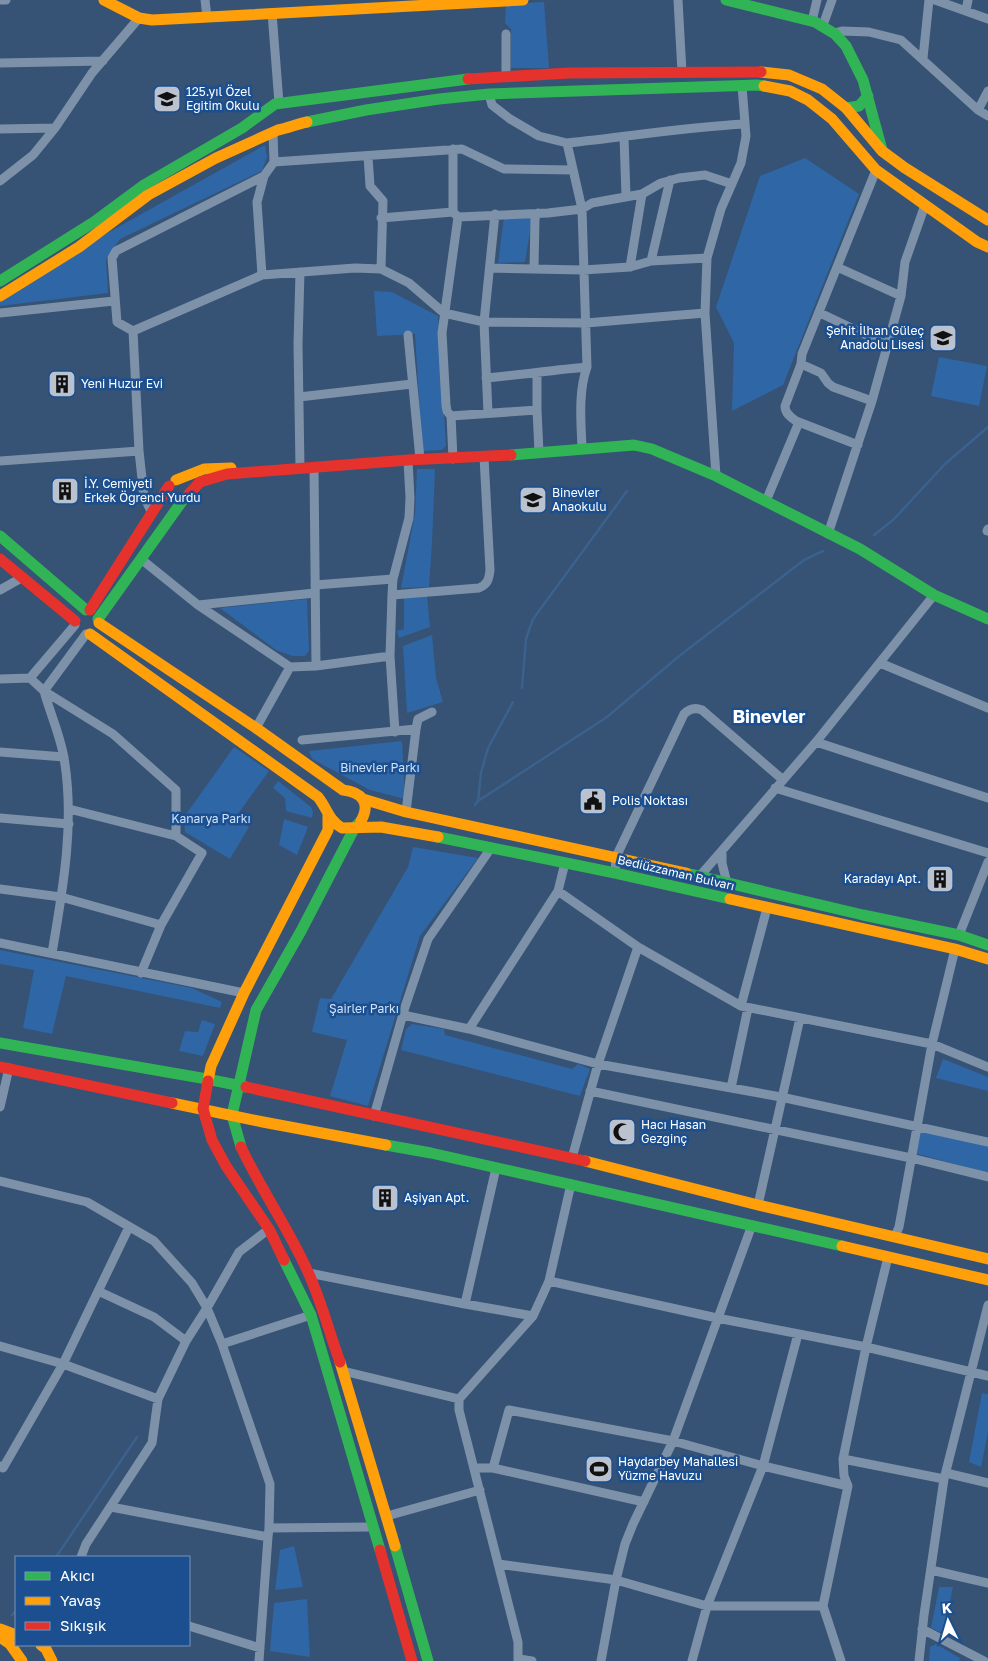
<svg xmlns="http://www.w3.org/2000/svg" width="988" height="1661" viewBox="0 0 988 1661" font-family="'Golos Text',sans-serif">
<rect width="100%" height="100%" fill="#365274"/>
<path fill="#2f66a5" d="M544,2L549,68H511V29L505,23L506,4Z
M265,145L267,157L262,171L120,239L106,259L108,293L0,306V300L86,245Z
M805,158L859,194L783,385L732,411L734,343L716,307L760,176Z
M533,215L525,262L498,263L504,217Z
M374,291L392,292L438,316L446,446L442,450L422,451L415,334L377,336Z
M939,357L987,366L979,406L931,396Z
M417,469H435L432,544L429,587L401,588L415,513Z
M427,596L430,627L399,638L397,631L404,629V598Z
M307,599L309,651L305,656H293L276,650L220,608Z
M432,635L436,678L443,702L407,713L403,646Z
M402,741L405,799L370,790L312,759L309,751Z
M234,747L269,771L235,818L249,827L230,859L185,832L184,817Z
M278,781L311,807L313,812L312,818L286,811L285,798L273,788Z
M284,819L308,827L297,855L279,845Z
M413,847L478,858L420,936L368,1106L330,1096L347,1040L312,1032L320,998L331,999L408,867Z
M0,950L192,988L222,1002L220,1008L66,976L52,1034L23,1028L34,970L0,964Z
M202,1020L215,1024L203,1056L179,1051L185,1031L198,1032Z
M412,1024L444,1029L445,1035L572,1069L578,1064L590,1069L580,1096L401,1050L406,1029Z
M943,1059L988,1077V1091L936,1078Z
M919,1132L988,1145V1173L914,1153Z
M982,1393L988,1394V1432L981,1467L969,1462Z
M294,1546L303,1587L275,1590L280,1550Z
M939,1587H953L943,1633L931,1628Z
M307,1599L310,1657L270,1651L274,1603Z
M936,1644L960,1658L959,1661H929L930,1647Z"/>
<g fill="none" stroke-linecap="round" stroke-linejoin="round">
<path stroke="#3b618d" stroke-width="2.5" d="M874,535L893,520L945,464L988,427
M522,688L526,639L533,619L627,491
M478,801L481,773L488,748L513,702
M475,805L478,801L607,717L678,657L804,560L823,551
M56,1557L137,1437
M12,1615L16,1611"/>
<path stroke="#7d92a8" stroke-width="9" d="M0,0H6
M205,0L207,17
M678,0L682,72
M935,0L988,19
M966,10L968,0
M272,13L279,103
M812,21L817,0
M823,25L832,0
M835,33L842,31L869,32L901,40L978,110L988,116
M506,34V76
M923,58L929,0
M0,63L103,61
M489,94L492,105L510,119L539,136L567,143L582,209L587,367C578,392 581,422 582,448
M978,110L988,91
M0,129L55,128
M624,137L626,196
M567,143C627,137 685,127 745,124
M453,149V212L458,217L442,333L446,405L447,411L451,416L453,459
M368,156L370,186L383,201L381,269
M274,162L462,149L504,169L573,170
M264,176L116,251L112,258L117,322L133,331L262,275L355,268L381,269L409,283L444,313L484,322L586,323L705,313
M0,181L33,155L55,128L92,73L139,18
M458,217L548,213L582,209L592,203L642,194L661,183L679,178L705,175L732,184
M381,218L453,212
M651,261L670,180
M630,267L642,194
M837,267L901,296
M490,268L583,270L630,267L651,261L707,258
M534,269L535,218L538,213
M262,275L257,202L264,176L274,162L273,133
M0,313L114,301
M820,313L887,345
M133,331L139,451L144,497L152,513
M408,335L420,459
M801,364L821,373L828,383L833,387L872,401
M537,374V410L539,452
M486,378C520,375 553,370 587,367
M299,397L412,384
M488,413L484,322L495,214
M451,416L537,410
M858,445L796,421C790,417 785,413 785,406L801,364L802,354L876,170
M0,461L139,451
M314,467L316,666
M300,468L298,344L300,272
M716,476L705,313L707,258L721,209L741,163L746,136L742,86
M766,501L799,422
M987,531L988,529
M828,534L872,401L901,296L905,262L925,205
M141,559L198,605L290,667L316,666L390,656
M315,585L393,579
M0,590L23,577
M392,595L479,588C488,584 489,579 490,570L484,457
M198,605L315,593
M880,663L988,708
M30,678L75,625
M0,679L30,678L44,691L113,734L176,790V836
M44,691C50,713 60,735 64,758C75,822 63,889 52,953
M44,691L86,634
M256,728L290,667
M395,732L390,656L392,595L393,579L409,518L410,498L408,460
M302,740L416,729L418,719L432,712
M816,742L988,798
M0,752L64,757
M775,788L988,853
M69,809L176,836L202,853L161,925L141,973
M406,812L416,729
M0,818L69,824
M722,851V863L727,883
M565,863L558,891L638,947L598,1064L572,1158
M615,873L616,857L684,714C689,709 695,707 702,710L782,779
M699,877L816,742L934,595
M0,889L61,897L161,925
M959,935L988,862
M0,943L244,993
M638,947L741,1006L932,1044L988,1067
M741,1006L767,908
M403,1015L469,1029L598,1064L781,1097L988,1142
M469,1029L558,891
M731,1088L748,1008
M590,1091L911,1158L988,1177
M0,1107L9,1068
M374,1116L405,1007L428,939L491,848
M0,1181L87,1202L154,1241L192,1283L207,1308L222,1344
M758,1205L800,1018
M129,1227L63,1364L158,1399
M895,1236L899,1227L932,1044L955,949
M309,1273L465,1304L533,1316
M549,1281L717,1318L866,1347L988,1376
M98,1291L154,1317L186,1341
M465,1304L496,1168
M0,1346L63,1364L3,1468L0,1466
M343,1371L459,1399
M843,1459L944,1479
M475,1468H493L644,1502
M493,1468L509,1410L673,1441L763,1466L848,1486
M946,1473L988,1483
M111,1507L268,1537L269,1528L372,1527
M387,1516L480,1490
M269,1528L270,1484L222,1344L311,1315
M81,1557L86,1544L152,1443L158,1399L186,1341L207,1308L239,1252L269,1229
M498,1564L616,1580L707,1606H823
M931,1570L988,1583
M189,1626L260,1648
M922,1629L984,1661
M519,1659L532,1661
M259,1661L268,1537
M518,1661V1642L459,1410V1399L533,1316L549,1281L571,1184
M601,1661L616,1580L625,1544L633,1524L673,1441L752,1225
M692,1661L707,1606L763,1466L798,1334
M841,1661L823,1606L848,1486L844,1476L843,1459L866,1347L888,1257
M919,1661L924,1615L944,1479L988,1305"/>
<path stroke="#30b455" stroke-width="11" d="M726,0L815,22L835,34L846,46L863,80L882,150
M846,108L859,106L868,96
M307,122L366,110L439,99L489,94L757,85L764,86
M0,281L94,222L144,185L242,128L275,104L468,79
M511,455L634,445L652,449L716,476L860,549L934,595L988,619
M0,536L86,610
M98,619L183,500
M438,837L615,873L730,899
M686,873L863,915L959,935L988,945
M0,1043L207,1079L246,1087
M386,1145L431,1153L842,1246
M241,1147L232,1115L256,1010L301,931L355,827L361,821
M284,1260L311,1315L380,1550
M395,1546L428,1661"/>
<path stroke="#ff9f0a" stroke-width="11" d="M104,0L139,18L152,20L523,0
M761,72L789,75L822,89L846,108L882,151L905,168L988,220
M764,86L790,91L808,100L832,119L876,170L977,242L988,247
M0,296L79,247L148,195L216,158L278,130C288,128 297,124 307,122
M176,480L204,469L231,468
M99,623L256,728L343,790C362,792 371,803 361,821
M90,634L318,797C327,808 329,821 342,828L381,827L438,837
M363,799L406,812L686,873
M730,899L955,949L988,959
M208,1081L211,1066L244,993L328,830V815
M172,1103L263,1122L386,1145
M585,1161L758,1205L988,1259
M842,1246L988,1280
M340,1362L395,1546
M0,1629L16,1635
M0,1637L10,1644L22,1661
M41,1645L46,1649L52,1661"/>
<path stroke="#e5322d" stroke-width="11" d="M468,79L569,73L761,72
M188,495L200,482L227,474L408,460L511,455
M0,559L75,621
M90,610L169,486
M0,1067L172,1103
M208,1081L203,1109L212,1140L226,1166L269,1229L284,1260
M246,1087L585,1161
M241,1147C261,1190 289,1229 308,1272C321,1300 329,1332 340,1362
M380,1550L412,1661"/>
</g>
<defs>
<symbol id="school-square" viewBox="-11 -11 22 22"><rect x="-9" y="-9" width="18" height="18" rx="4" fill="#b9c2ce" stroke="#1b4f8f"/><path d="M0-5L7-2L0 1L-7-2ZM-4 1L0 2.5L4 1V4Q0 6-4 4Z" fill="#111"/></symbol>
<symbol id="building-square" viewBox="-11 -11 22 22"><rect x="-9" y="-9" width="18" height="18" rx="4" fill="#b9c2ce" stroke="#1b4f8f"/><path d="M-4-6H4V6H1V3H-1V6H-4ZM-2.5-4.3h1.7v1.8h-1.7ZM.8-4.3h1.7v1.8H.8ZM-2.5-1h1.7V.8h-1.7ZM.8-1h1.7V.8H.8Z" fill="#111"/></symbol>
<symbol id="civic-square" viewBox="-11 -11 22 22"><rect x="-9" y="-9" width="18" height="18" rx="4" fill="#b9c2ce" stroke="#1b4f8f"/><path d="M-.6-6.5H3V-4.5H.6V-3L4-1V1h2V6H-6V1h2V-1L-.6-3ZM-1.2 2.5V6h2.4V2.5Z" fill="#111"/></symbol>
<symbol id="mosque-square" viewBox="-11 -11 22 22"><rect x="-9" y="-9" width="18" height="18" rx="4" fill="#b9c2ce" stroke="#1b4f8f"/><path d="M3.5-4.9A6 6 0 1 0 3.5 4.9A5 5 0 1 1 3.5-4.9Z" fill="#111"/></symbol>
<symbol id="stadium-square" viewBox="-11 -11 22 22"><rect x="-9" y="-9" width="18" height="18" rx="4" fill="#b9c2ce" stroke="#1b4f8f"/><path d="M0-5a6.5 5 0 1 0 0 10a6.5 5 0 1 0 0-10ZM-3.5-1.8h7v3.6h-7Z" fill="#111"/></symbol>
</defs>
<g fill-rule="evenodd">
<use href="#school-square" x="151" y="83" width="32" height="32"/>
<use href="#school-square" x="927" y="322" width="32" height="32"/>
<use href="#building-square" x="46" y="368" width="32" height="32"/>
<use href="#building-square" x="49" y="475" width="32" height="32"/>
<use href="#school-square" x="517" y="484" width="32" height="32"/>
<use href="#civic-square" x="577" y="785" width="32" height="32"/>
<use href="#building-square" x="924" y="863" width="32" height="32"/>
<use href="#mosque-square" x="606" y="1116" width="32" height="32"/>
<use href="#building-square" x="369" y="1182" width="32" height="32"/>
<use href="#stadium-square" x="583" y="1453" width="32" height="32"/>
</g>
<g text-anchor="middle" stroke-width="5" stroke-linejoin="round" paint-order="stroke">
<g font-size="12" fill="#fff" stroke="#1b4f8f" text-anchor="start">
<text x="186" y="96">125.yıl Özel<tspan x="186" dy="14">Eğitim Okulu</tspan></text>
<text x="924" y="335" text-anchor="end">Şehit İlhan Güleç<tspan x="924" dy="14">Anadolu Lisesi</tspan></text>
<text x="81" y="388">Yeni Huzur Evi</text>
<text x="84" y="488">İ.Y. Cemiyeti<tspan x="84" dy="14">Erkek Öğrenci Yurdu</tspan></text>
<text x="552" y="497">Binevler<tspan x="552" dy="14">Anaokulu</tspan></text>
<text x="612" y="805">Polis Noktası</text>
<text x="921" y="883" text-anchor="end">Karadayı Apt.</text>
<text x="641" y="1129">Hacı Hasan<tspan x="641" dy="14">Gezginç</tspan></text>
<text x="404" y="1202">Aşiyan Apt.</text>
<text x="618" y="1466">Haydarbey Mahallesi<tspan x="618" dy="14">Yüzme Havuzu</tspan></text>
</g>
<g font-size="12" fill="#cfe3fa" stroke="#1b4f8f">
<text x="380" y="772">Binevler Parkı</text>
<text x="211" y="823">Kanarya Parkı</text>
<text x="364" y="1013">Şairler Parkı</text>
</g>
<g font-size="12" fill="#fff" stroke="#1b4f8f">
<text transform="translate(676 873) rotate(13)" y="4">Bediüzzaman Bulvarı</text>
</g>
<g font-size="18" font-weight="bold" fill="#fff" stroke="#1b4f8f">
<text x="769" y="723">Binevler</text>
</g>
</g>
<rect x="15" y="1556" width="175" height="90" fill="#1b4f8f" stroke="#7695bc"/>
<rect x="25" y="1572" width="25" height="8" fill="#30b455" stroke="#7695bc"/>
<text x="60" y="1581" font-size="15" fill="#ffffff">Akıcı</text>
<rect x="25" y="1597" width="25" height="8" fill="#ff9f0a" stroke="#7695bc"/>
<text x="60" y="1606" font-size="15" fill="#ffffff">Yavaş</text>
<rect x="25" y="1622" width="25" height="8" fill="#e5322d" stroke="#7695bc"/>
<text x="60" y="1631" font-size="15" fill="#ffffff">Sıkışık</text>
<g transform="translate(948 1621) rotate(355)" stroke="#1b4f8f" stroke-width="4" paint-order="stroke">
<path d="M0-4L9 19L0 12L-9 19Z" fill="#ffffff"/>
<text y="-8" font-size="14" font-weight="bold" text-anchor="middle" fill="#ffffff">K</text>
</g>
</svg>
